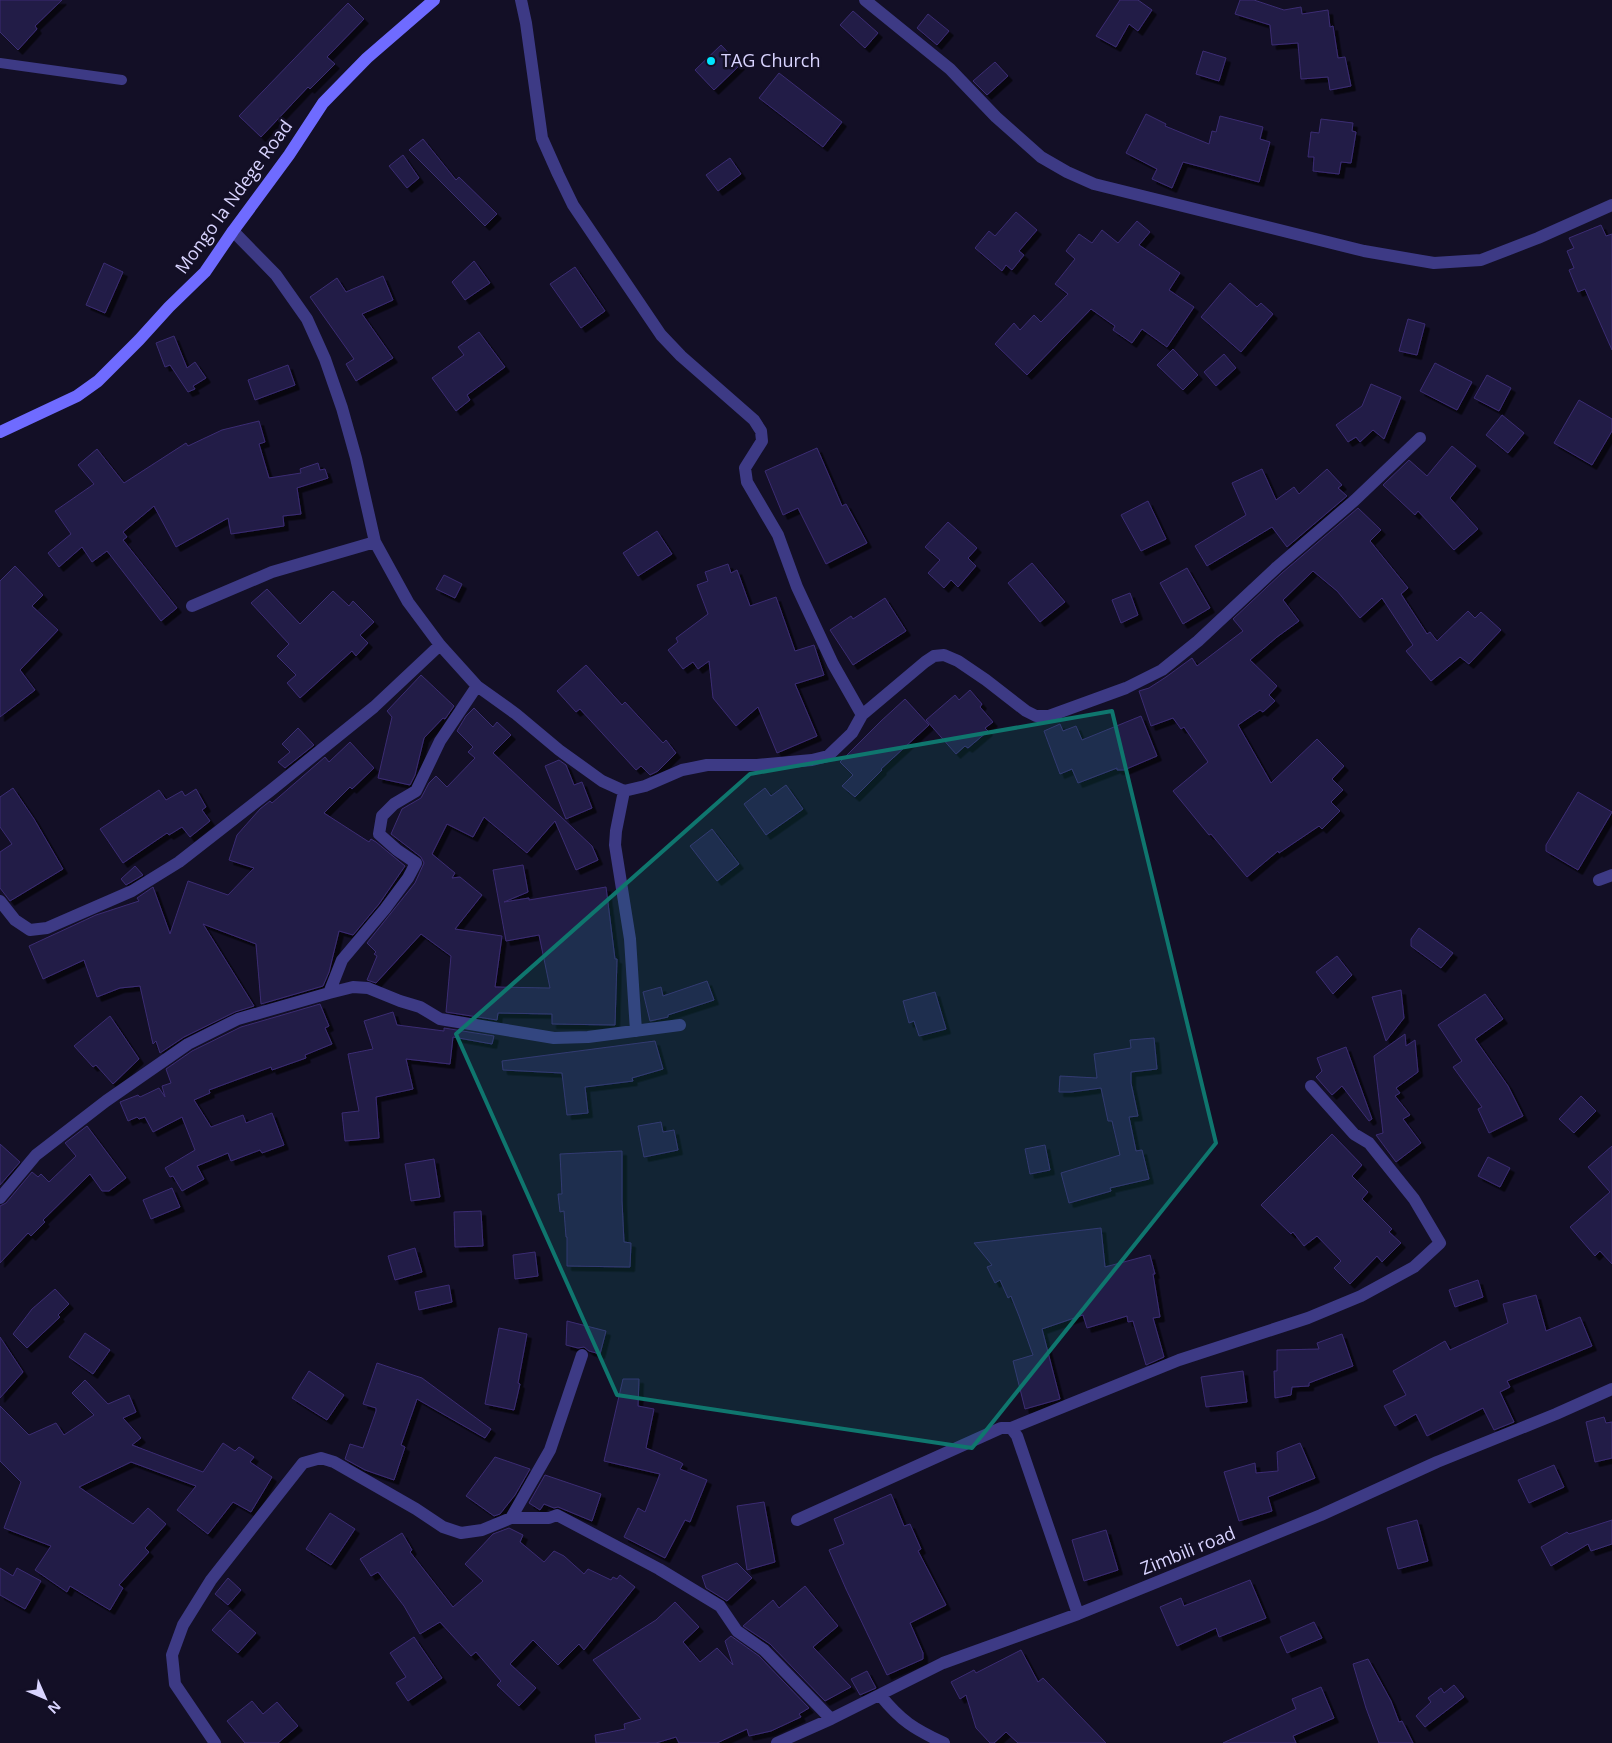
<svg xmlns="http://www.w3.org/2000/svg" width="1612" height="1743" viewBox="0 0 1612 1743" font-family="'Open Sans',sans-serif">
<defs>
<filter id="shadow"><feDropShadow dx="4.5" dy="4.5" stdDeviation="0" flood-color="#0009"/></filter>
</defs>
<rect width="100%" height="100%" fill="#130f26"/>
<path fill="#241b47" stroke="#3b2d73" filter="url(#shadow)" d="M0,0H62L35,26L37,29L18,50L0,32Z
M1120,0H1138L1152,10L1138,31L1129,24L1116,47L1096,36Z
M1240,0H1254L1284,10L1301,7L1302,14L1328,10L1330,27L1333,26L1338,58L1345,57L1351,86L1330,90L1328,77L1301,79L1298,43L1272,45L1270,25L1235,14Z
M348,3L364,19L327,57L335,64L310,89L308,87L261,137L239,116Z
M853,11L878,33L865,48L840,25Z
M928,14L949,31L937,45L917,28Z
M721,45L740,65L714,90L695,70Z
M1203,51L1226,58L1219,81L1196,74Z
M995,62L1008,76L987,95L973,81Z
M779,73L842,122L823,147L759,98Z
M1146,114L1166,124L1165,126L1209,144L1212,131L1216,132L1220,116L1263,127L1260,139L1270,142L1259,182L1183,162L1172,188L1152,179L1157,169L1126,153Z
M1321,119L1353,123L1352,131L1356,132L1351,163L1341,162L1339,174L1313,171L1314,157H1308L1311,132L1319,133Z
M423,139L456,180L459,177L497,214L485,226L409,150Z
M403,155L419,178L407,188L389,166Z
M730,158L741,174L718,191L706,175Z
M1016,212L1037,230L1019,251L1024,255L1012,270L1006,265L1002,271L975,248L989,231L995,236Z
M1137,221L1150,232L1139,245L1180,273L1169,290L1194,307L1167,347L1142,329L1132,343L1113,330L1115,326L1091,309L1027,375L995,344L1014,323L1020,330L1034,315L1041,322L1068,294L1055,284L1075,259L1066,251L1079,234L1092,243L1102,230L1118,243Z
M1601,225L1606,236L1612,234V350L1585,289L1578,292L1569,270L1574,268L1567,251L1574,248L1569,238Z
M474,261L490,283L465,300L452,282Z
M104,263L123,272L105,313L86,305Z
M575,267L605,311L581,328L550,284Z
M383,276L393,300L362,314L393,358L356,381L346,364L354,359L310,297L337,278L346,292Z
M1230,283L1257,307L1261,303L1273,314L1241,352L1201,317Z
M1408,319L1425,324L1417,355L1399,351Z
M479,332L505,367L467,395L470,400L456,411L432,378L464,355L458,347Z
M174,336L187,368L195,362L206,378L193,386L195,389L188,392L170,365L165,367L156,343Z
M1173,349L1198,375L1183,390L1157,365Z
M1224,354L1236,368L1216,386L1204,372Z
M1435,363L1472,382L1457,410L1420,391Z
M288,365L295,385L255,400L248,380Z
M1487,375L1511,388L1499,411L1474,398Z
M1371,384L1401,397L1384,439L1373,430L1360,442L1356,437L1348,442L1336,425L1362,406Z
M1579,400L1612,419V431L1592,465L1554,443Z
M1502,415L1524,433L1508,453L1486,435Z
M259,421L265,442L259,444L269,478L301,473L300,469L318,463L320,470L325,469L328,478L297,488L301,514L283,516L284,526L231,534L228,518L176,547L154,506L123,532L127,537L123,540L177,608L161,621L107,551L92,562L82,547L59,567L48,553L71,534L55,511L94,484L78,465L97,449L124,483L186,443L188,446L222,430Z
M1452,446L1476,466L1450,498L1478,529L1454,550L1418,511L1415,515L1383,485L1409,460L1427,476Z
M817,448L842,506L846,504L867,543L826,564L798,508L783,515L765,471Z
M1262,469L1276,500L1294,487L1299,494L1327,469L1342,485L1338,488L1347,496L1287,547L1272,527L1207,566L1195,546L1246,515L1232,483Z
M1148,501L1166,539L1141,551L1121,515Z
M1358,508L1381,530L1370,541L1408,588L1401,594L1427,634L1430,632L1437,641L1468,611L1475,618L1481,612L1501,630L1469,664L1460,657L1431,681L1406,651L1413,645L1382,598L1360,618L1337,591L1313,571L1283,600L1299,621L1277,637L1250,660L1277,686L1269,695L1275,701L1263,712L1260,710L1238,725L1271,783L1317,739L1344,766L1332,779L1343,790L1331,802L1340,811L1322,829L1319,826L1279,853L1278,851L1247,877L1211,834L1209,835L1173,791L1208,762L1184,727L1181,729L1173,718L1151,726L1139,691L1149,688L1166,677L1192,658L1197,666L1243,631L1233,619L1282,573Z
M948,522L977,548L968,558L976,566L958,587L951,580L944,588L928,573L940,560L925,547Z
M657,531L672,554L638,576L623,553Z
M1032,563L1065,602L1040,622L1008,583Z
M728,564L731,573L737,570L750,606L776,597L795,651L814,645L824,675L795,684L817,736L777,753L758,707L736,726L713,698L709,661L698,669L693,662L683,669L668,650L678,642L676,638L708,614L697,585L708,581L705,572Z
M15,566L43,595L32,606L58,630L20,670L35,690L0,717V581Z
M1187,568L1210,608L1183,624L1160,583Z
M444,575L462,584L455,598L436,589Z
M267,589L300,624L333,591L349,606L353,601L374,622L360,635L368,643L356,656L352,651L300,698L287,683L296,675L277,656L289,644L251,603Z
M1130,593L1138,615L1121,623L1112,600Z
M885,598L906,631L853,665L830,630L851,616L853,619Z
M586,665L622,705L625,702L663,743L666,740L676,753L658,771L650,775L641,766L636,770L580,709L576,712L557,691Z
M421,675L454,706L445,719L443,718L424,738L415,775L410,785L378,778L392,717L387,711Z
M970,690L982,704L980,707L993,722L985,728L988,731L968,748L965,746L956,754L926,720L955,695L959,700Z
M905,699L929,725L881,769L882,770L855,797L842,786L853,775L840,762L881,721Z
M474,708L493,727L497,722L511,735L493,753L592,846L598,860L576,870L555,821L527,853L484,817L473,837L447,824L432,854L455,873L452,878L460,877L482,895L455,929L502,936L495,987L550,988L539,935L506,941L493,870L523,865L528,892L504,902L529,898V900L606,887L615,959H617L615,1025L552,1024V1014L498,1013L497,1020L446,1012L451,956L421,934L376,983L367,980L377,956L374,954L376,952L367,943L415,883L424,863L421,857L391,834L402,809L421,798L429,783L436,776L447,787L475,758L468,752L473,747L457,731L466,716Z
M1141,716L1157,756L1124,770H1117V768L1078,783L1072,769L1060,774L1044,731L1060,724L1063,731L1076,726L1082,740Z
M298,728L314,745L285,768L278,762L290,752L282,744Z
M350,742L374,768L352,789L350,787L324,813L369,842L371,839L376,842L405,866L379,904L353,935L339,931L329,972L323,986L261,1004L256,944L203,924L254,1006L235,1012L184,1037L160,1053L156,1041L153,1044L140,986L120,988L97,997L84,960L43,979L29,946L96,915L139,901L137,898L153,887L170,934L188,881L228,895L254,868L229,860L237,835L260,809L270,801L272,803L325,757L329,762Z
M559,760L566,765L574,785L582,782L592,808L566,819L545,766Z
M786,785L803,809L766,835L744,804L765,788L771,796Z
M13,788L34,819L63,869L10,901L0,888V852L12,844L0,827V797Z
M196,789L206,807L202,810L210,821L190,837L182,827L169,835L167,833L123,863L100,829L159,790L166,800L182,791L185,796Z
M1578,792L1612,812L1578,870L1546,851V845Z
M712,829L739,864L717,881L690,846Z
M135,866L143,875L126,885L121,879Z
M1419,928L1453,953L1441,968L1411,946V939Z
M1337,956L1352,975L1333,994L1316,972Z
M707,981L714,1000L668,1015V1017L650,1021L643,992L661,987L663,996Z
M1401,990L1404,1018L1386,1041L1372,997Z
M935,992L946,1029L919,1036L914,1021L909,1023L903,1001Z
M1485,994L1503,1019L1475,1039L1508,1086L1523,1116L1489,1133L1478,1109L1482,1107L1453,1067L1462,1061L1438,1025Z
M320,1004L329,1026L325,1028L332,1044L305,1055L306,1058L272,1070L271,1067L209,1090L210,1093L194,1100L211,1127L243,1115L246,1123L272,1113L284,1145L262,1153L260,1150L231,1161L228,1153L197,1166L204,1179L182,1191L173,1176L170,1177L165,1168L195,1150L182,1117L153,1132L145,1117L139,1119L137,1117L128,1121L120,1102L138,1095L140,1097L159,1088L165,1097L162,1086L171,1083L166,1069L192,1051L241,1027Z
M393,1012L397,1025L444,1031V1028L494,1036L492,1044L453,1037L450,1064L406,1059L413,1089L376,1097L379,1138L345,1141L342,1113L359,1111L348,1054L373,1049L364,1021Z
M110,1016L139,1059L113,1084L96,1065L93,1067L74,1046Z
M1405,1034L1406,1046L1415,1040L1418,1072L1396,1088L1400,1093L1395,1096L1410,1115L1403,1119L1421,1143L1396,1162L1376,1135L1383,1133L1374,1056Z
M1154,1038L1157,1069L1131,1072V1083L1138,1116L1129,1117L1136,1151L1142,1150L1149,1179L1110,1188L1111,1191L1069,1203L1061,1173L1120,1155L1112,1121H1108L1101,1088L1071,1092H1059L1060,1076L1097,1078L1094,1054L1131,1048L1130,1040Z
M655,1041L663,1069L632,1078L633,1081L585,1087L588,1113L567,1115L562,1073L503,1070L502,1061Z
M1346,1047L1372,1119L1369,1121L1342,1086L1332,1095L1316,1077L1322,1071L1317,1058Z
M1581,1096L1596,1111L1574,1133L1559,1119Z
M661,1122L663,1132L674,1130L678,1150L644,1157L638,1126Z
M87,1126L126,1178L109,1191H102L90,1174L43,1220L45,1222L31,1236L28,1233L0,1263V1206L6,1203L32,1172L38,1177L41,1174L49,1182L76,1156L65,1143Z
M1332,1134L1362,1165L1352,1176L1368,1192L1362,1199L1392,1229L1389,1232L1401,1243L1382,1262L1377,1256L1350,1284L1334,1268L1341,1261L1317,1236L1304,1246L1293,1232L1291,1234L1261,1205Z
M0,1144L20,1162L0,1185Z
M1045,1145L1050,1170L1030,1174L1025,1149Z
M1612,1146V1264L1600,1251L1595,1256L1570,1227L1610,1192L1588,1167Z
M622,1151V1201L624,1242L631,1243L630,1267L567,1266V1237H566L564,1211L560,1212L558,1194H562L560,1154Z
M1488,1157L1510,1168L1500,1187L1478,1176Z
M434,1159L440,1197L411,1201L405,1164Z
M172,1188L180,1207L151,1219L143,1200Z
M481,1211L483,1246L455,1247L454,1212Z
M1101,1228L1105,1267L1150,1255L1155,1274H1153L1160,1317L1153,1318L1164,1357L1146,1365L1133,1321L1128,1322L1127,1316L1087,1328L1083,1315L1042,1329L1060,1399L1025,1409L1013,1361L1033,1355L1019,1316L1011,1296L1008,1298L1000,1280L995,1283L987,1267L992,1265L974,1243Z
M415,1248L422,1272L395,1280L388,1256Z
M535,1252L538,1276L515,1279L513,1255Z
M1478,1280L1483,1297L1455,1307L1449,1290Z
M449,1285L452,1302L419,1310L415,1292Z
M55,1289L69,1304L58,1315L60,1317L27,1348L13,1334L32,1309Z
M1536,1295L1546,1331L1580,1317L1592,1346L1507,1381L1510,1387L1500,1392L1514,1422L1494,1430L1483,1408L1427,1436L1416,1414L1395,1426L1384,1406L1406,1395L1393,1371L1445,1341L1450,1350L1508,1323L1503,1304Z
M567,1321L606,1331L600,1354L589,1351L584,1347L578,1348L566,1345Z
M499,1328L527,1334L518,1383L520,1384L514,1410L485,1404Z
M85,1333L110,1350L93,1374L69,1357Z
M1342,1334L1353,1366L1309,1383V1386L1292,1387L1291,1395L1275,1398L1274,1371H1277V1350L1319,1349L1317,1343Z
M0,1337L23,1372L0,1398Z
M377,1363L422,1378L491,1429L485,1438L417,1399L401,1445L405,1447L394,1480L365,1470L345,1459L350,1444L363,1448L376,1411V1408L363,1404Z
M309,1371L344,1395L327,1420L292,1398Z
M1243,1371L1247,1402L1206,1407L1201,1377Z
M623,1379H639L638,1406L654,1409L646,1448L680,1462L683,1464L680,1469L707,1480L690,1522L685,1520L665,1558L624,1537L638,1508L645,1512L660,1474L604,1461Z
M85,1380L108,1404L129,1395L136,1412L123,1418L141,1438L132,1445L203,1472L223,1443L235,1451L239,1447L254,1457L250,1462L272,1477L251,1512L233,1502L208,1534L177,1510L196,1486L131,1462L79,1487L133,1524L148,1508L166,1524L145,1548L149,1552L119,1585L123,1588L110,1610L70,1586L67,1592L35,1570L51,1546L4,1528L21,1482L0,1461V1406L29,1435L56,1423L64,1435L94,1415L72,1393Z
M1604,1417L1606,1423L1612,1422V1458L1595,1462L1586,1422Z
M1300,1443L1315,1478L1268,1497L1272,1511L1239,1521L1224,1472L1255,1463L1256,1473L1278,1471L1277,1452Z
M495,1457L530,1469L515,1495L500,1514L494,1516L466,1496Z
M1554,1465L1564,1487L1529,1503L1518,1480Z
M545,1475L601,1494L592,1521L558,1507L554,1508L544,1504L540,1510L529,1503Z
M891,1494L904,1526L910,1524L921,1549L918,1551L946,1605L910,1623L923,1653V1659L887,1675L846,1589L829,1550L844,1544L834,1519Z
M764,1502L775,1562L747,1570L737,1506Z
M330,1513L355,1529L331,1565L306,1549Z
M1417,1520L1428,1561L1398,1569L1387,1528Z
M1612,1520V1544L1591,1551L1588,1544L1551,1566L1541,1547L1567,1532L1569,1534Z
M509,1528L523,1535L520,1542L544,1562L554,1551L564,1556L584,1574L588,1569L611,1580L613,1577L617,1579L620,1575L635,1587L584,1650L579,1644L558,1665L533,1640L510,1664L536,1688L519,1706L497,1685L501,1681L476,1652L471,1656L440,1622L420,1634L404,1606L378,1572L371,1576L360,1559L402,1533L412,1550L410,1552L453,1607L483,1581L465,1564L493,1534Z
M1106,1530L1118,1570L1084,1581L1072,1540Z
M737,1563L752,1578L727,1601L706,1588L702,1576Z
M0,1568L13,1576L17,1568L41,1581L25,1609L0,1595Z
M228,1578L241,1590L228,1605L215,1594Z
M1250,1580L1266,1618L1219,1637L1216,1628L1177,1646L1160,1607L1181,1598L1184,1606Z
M805,1586L838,1626L813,1647L851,1687L825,1701L770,1644L743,1626L773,1600L779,1608Z
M675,1602L699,1627L683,1642L700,1662L717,1648L733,1665L725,1641L731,1636L759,1656L809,1708L799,1714L801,1717L771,1731L749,1736L747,1729L717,1743H679L676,1737L656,1743H596L595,1735L625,1729L624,1724L641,1719L593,1660L656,1620Z
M230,1610L256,1633L238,1653L212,1630Z
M1314,1622L1322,1638L1287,1653L1280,1637Z
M414,1637L442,1678L408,1701L396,1683L406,1677L390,1653Z
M1021,1650L1038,1682L1043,1678L1106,1743H1018L1006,1732L994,1743H990L976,1728L966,1695L960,1699L951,1682L974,1670L976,1673Z
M1368,1659L1391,1701L1399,1722L1402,1721L1413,1743H1379L1366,1708L1353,1664Z
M867,1671L876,1688L860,1695L851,1679Z
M1454,1685L1464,1697L1425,1727L1416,1716L1431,1702L1428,1698L1441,1688L1444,1693Z
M1321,1687L1334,1718L1293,1736L1296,1743H1223L1296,1709L1292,1699Z
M252,1701L263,1714L277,1702L298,1726L278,1743H245L227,1721Z"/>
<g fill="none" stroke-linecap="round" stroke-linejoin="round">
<path stroke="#3d3a85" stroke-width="10" d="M0,63L122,80"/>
<path stroke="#3d3a85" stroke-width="12" d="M521,0L526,23L542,138L558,174L573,205L661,335L681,356L754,420L761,431L762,441L745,468L747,482L778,535L797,587L833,664L862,715
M865,0L950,69L996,117L1041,157L1067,172L1094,184L1364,251L1434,263L1481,260L1538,238L1612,205
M233,231L276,275L307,319L325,359L342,408L356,458L375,542L408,602L440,645L477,686L516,714L559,750L602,781L624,791L645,786L682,770L707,765H757L812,760L828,756L852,733L862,715L925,662L934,656L944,655L958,661L986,680L1026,711L1036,716H1049L1126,688L1162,670L1198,641L1277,567L1355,500L1420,438
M192,606L272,572L375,542
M624,791L616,831L615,845L630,939L636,1031
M1599,880L1612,875
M0,901L15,920L30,930L47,928L132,891L179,862L270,791L374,707L440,645
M329,993L353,987L368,988L400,1001L420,1007L440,1019L554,1038L588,1037L680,1025
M0,1198L36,1155L106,1101L188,1044L238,1019L329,993L342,960L385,909L408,878L416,863L397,850L379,834L382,816L394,804L416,791L440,741L477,686
M582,1355L550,1450L511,1518H549L557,1515L659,1569L720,1606L737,1631L764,1650L831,1719
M1011,1428L1179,1360L1308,1318L1361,1296L1414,1267L1440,1243L1414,1199L1369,1143L1354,1134L1311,1086
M797,1520L1001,1428H1011L1017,1436L1078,1614
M880,1695C901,1721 914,1729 944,1743
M215,1743L175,1684L172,1655L183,1625L211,1580L303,1463L321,1458L334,1462L416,1509L443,1527L461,1533L482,1530L511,1518
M777,1743L831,1719L943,1663L1078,1614L1157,1582L1321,1515L1437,1462L1556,1414L1612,1389"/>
<path stroke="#6f6bff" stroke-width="12" d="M0,432L77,396L98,381L139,340L169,307L205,272L233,231L289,155L323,103L367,58L434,0"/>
</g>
<path fill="#0f766e" fill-opacity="0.2" stroke="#0f766e" stroke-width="4" stroke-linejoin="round" d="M1112,711L1216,1143L972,1448L617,1395L456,1034L750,774Z"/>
<circle fill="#00e5ff" stroke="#130f26" stroke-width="2" cx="711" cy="61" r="5"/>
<g text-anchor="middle" stroke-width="5" stroke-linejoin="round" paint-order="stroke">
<g font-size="18" fill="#d9d4ff" stroke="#130f26" text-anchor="start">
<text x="721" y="67">TAG Church</text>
</g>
<g font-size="18" fill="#d9d4ff" stroke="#130f26">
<text transform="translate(234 197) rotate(-54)" y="6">Mongo la Ndege Road</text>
<text transform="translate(1188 1551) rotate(-22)" y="6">Zimbili road</text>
</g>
</g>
<g transform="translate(45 1698) rotate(135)" stroke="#130f26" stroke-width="4" paint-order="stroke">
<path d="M0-4L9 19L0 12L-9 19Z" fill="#d9d4ff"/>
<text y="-8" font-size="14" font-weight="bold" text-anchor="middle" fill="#d9d4ff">N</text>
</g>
</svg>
